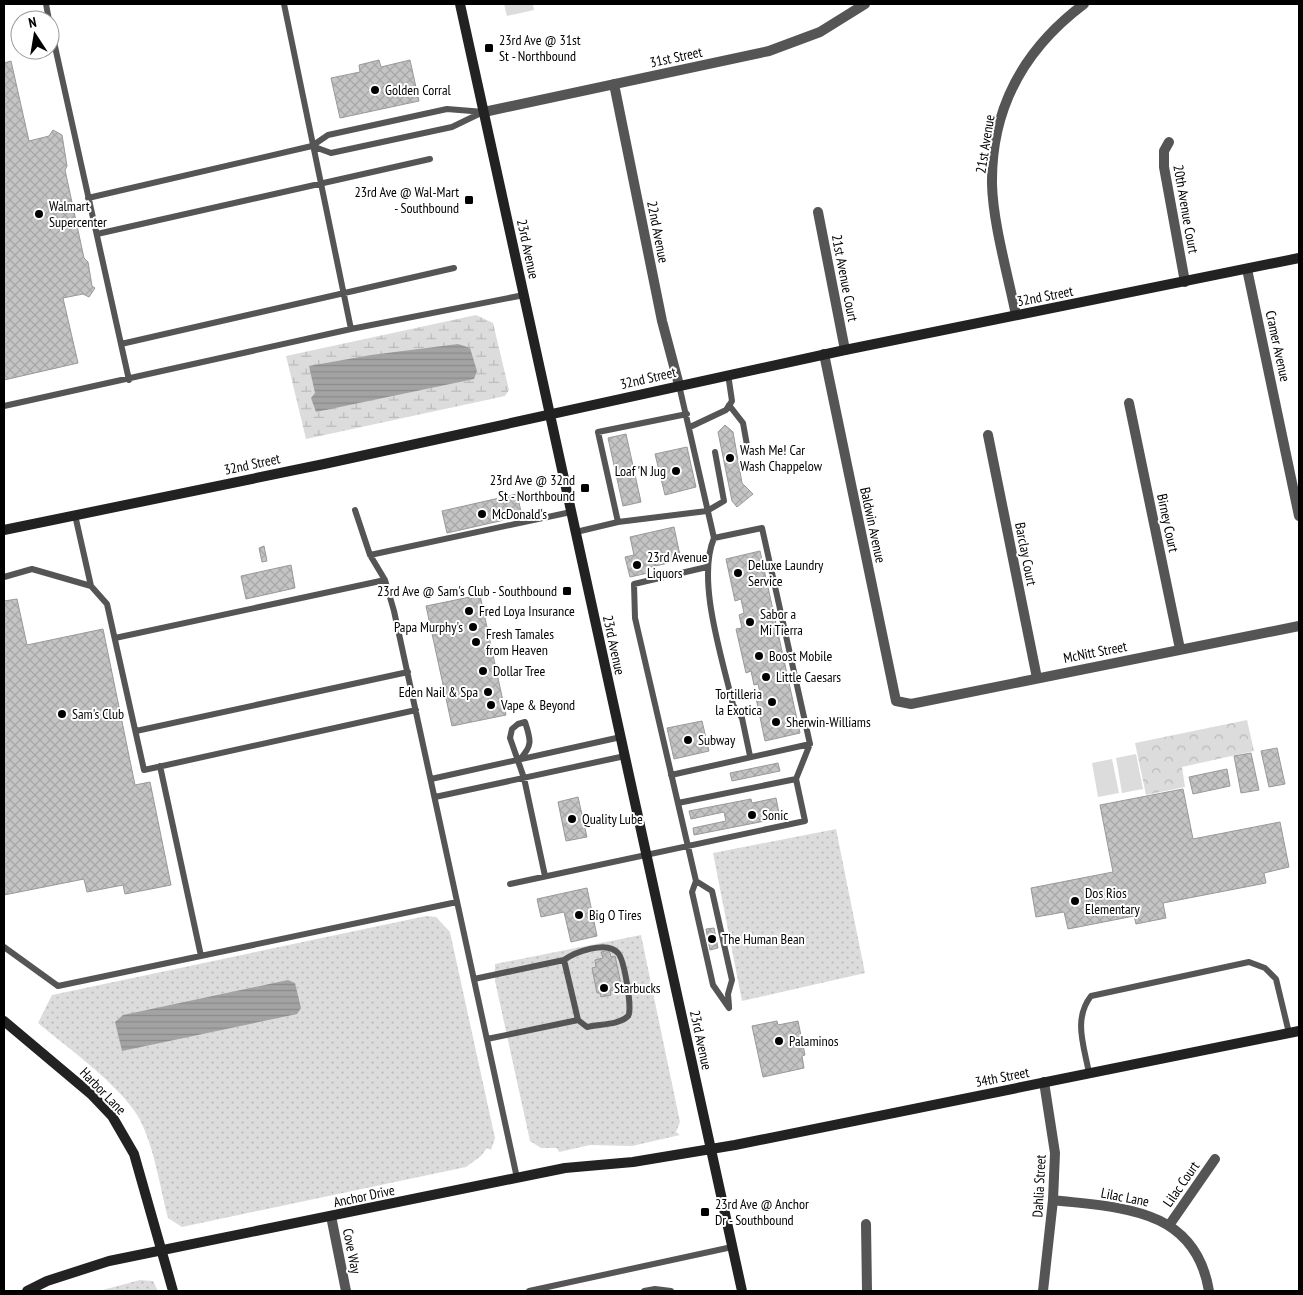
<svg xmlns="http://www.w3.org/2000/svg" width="1303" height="1295" viewBox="0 0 1303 1295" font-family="'PT Sans Narrow',sans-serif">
<defs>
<pattern id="grass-dots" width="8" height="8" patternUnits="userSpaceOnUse" patternTransform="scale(1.25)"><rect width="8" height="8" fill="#dcdcdc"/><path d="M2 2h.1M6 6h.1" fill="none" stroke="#bbb" stroke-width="1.8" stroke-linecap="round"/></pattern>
<pattern id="wetland-marsh" width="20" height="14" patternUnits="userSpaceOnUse" patternTransform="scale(1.25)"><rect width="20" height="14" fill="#dcdcdc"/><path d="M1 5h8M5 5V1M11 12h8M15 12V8" fill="none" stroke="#bbb"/></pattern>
<pattern id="park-crowns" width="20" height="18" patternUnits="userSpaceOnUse" patternTransform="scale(1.25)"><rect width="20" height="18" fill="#dcdcdc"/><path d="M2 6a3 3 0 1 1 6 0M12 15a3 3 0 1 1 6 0" fill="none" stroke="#bbb"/></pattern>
<pattern id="water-rules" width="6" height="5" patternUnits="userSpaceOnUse" patternTransform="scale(1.25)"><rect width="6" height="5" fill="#a3a3a3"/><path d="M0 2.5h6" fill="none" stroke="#8b8b8b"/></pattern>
<pattern id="building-cross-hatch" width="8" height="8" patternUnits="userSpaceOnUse" patternTransform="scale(1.25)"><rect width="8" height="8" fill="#c4c4c4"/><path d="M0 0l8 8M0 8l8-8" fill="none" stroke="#a7a7a7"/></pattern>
</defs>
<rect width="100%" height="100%" fill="#fff"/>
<path fill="url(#grass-dots)" d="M836,829L865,973L742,1001L713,853Z
M426,916L436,917L450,932L495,1138L491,1150L487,1148L481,1156L466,1167L182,1227L168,1218C160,1187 154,1146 139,1118C119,1084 69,1049 38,1023L52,995Z
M641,935L680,1122L676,1132L680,1135L632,1146L590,1145L559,1152L557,1148H541L530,1141L495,981V964Z
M140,1280L153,1281L158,1291H99Z"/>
<path fill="url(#wetland-marsh)" d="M476,315L493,323L509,390L505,396L306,439L286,356Z"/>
<path fill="url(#park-crowns)" d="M1247,720L1254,751L1182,767L1185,787L1146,795L1135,743Z"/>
<path fill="#dcdcdc" d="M504,4H533L534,10L507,16Z
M1136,754L1143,789L1122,793L1116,758Z
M1112,759L1119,793L1098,797L1092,763Z"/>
<path fill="url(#water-rules)" d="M458,344L470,348L477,371L474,379L316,412L311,398L315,393L309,366L371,355Z
M288,980L295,983L301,1008L297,1014L122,1051L115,1022L123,1015Z"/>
<path fill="url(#building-cross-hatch)" stroke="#999" d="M379,60L381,67L410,60L419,101L340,118L331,78L360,72L359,65Z
M11,61L29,141L49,136L53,130L62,135L67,166L65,170L84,258L88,262L92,286L95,288L89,297L83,294L63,298L78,363L4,380V63Z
M725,425L733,432L742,483L753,494L737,507L732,501L718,432Z
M626,434L641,502L623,506L608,438Z
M687,447L696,487L665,495L655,454Z
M517,494L522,516L447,533L442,511Z
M674,527L681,560L647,568L648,573L630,577L625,557L634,555L630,537Z
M264,546L267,561L262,562L259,548Z
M760,551L800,733L765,741L756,698L761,697L758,684L754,685L751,671L746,673L736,629L742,628L739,615L744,613L741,599L735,601L726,559Z
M291,565L295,588L246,599L241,576Z
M480,595L506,715L452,726L426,606Z
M17,599L27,645L103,629L135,785L150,782L171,885L125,894L123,885L87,892L84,879L4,895V601Z
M702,721L709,751L674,759L667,728Z
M1277,748L1285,784L1269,787L1261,751Z
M1251,753L1259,790L1241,793L1234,756Z
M778,763L780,771L732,781L730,773Z
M1227,769L1230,786L1193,794L1189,777Z
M1183,789L1193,839L1280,822L1289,867L1264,873L1266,883L1163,903L1166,918L1136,924L1134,916L1068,929L1064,912L1036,917L1031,888L1113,872L1100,805Z
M578,797L587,837L566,841L558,802Z
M776,798L780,818L694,835L693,828L726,821L724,812L691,819L689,811L751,799L752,803Z
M587,888L597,936L571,942L564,912L541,917L537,899Z
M714,928L718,948L710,950L706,929Z
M609,950L611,957L615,956L622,989L610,991L611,995L601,997L600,993H597L592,968L596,967L595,960L603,958L601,952Z
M777,1021L778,1025L798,1021L805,1055L802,1056L804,1068L763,1077L752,1026Z"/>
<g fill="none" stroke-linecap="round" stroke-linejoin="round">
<path stroke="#555" stroke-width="6" d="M46,4L49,20
M284,4L351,329
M50,24L129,380
M312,146L331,153L452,127L483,112
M88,198L312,146L328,135L447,109L484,112
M97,234L430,159
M121,344L454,268
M679,385L714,538C696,581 723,660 733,705L742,718L750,756
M729,405L743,423L747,445
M4,406L351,329L524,295
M690,427L726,410L732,401L728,374
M355,510L370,555L385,580L394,611L517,1178
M75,515L91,586L107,604L144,770L416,710
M618,522L707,511L724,501L715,452
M576,532L618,522L598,432L687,414
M370,555L571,512
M707,567L634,584L635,618L696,881L692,892L713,985L729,1008
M4,577L32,569L91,586
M115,638L385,580
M136,731L408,672
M519,760C533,746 531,740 525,722L518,724L512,729L510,738L524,778L545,876
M160,766L201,956
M671,775L810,744L762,528L714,538
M431,779L621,737
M796,779L810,744
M435,797L625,756
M696,881L712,891L732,980L728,994L729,1006
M510,884L805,821L796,779L678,803
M4,947L58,986L457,902
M564,960C575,952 607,940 618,953C624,959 633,1010 628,1016C620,1025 598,1024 587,1027L578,1020
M474,979L564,960L578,1020L487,1039
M1089,1073C1084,1046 1073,1019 1091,996L1249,962L1265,968L1276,979L1289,1033
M529,1291L732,1247
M644,1291L655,1289L671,1291"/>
<path stroke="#555" stroke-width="10" d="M614,84L662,321L679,385
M484,112L769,51L820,32L865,4
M1169,142L1164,151V167L1185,282
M818,212L845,350
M1247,269L1299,516
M1016,315C1008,275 993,224 992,184C991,107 1024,49 1084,4
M824,354L896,701L911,704L1299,626
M1129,403L1180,649
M988,435L1037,678
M1053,1200C1121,1208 1195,1207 1209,1291
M331,1216L346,1291
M866,1224L867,1291
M1170,1224L1215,1159
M1043,1291L1053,1200L1055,1153L1044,1082"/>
<path stroke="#222" stroke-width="10" d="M460,4L742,1291
M4,530L324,464L845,350L1299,258
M4,1021L92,1095L112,1116L134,1154L173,1291
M27,1291L47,1281L109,1261L565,1168L633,1162L735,1145L1299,1031"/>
</g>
<g fill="#000" stroke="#fff" stroke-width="2">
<rect x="484" y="43" width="10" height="10" rx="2.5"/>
<circle cx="375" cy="90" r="5"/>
<rect x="464" y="195" width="10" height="10" rx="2.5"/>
<circle cx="39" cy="214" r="5"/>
<circle cx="730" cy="458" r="5"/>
<circle cx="676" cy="471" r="5"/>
<rect x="580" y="483" width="10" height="10" rx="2.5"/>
<circle cx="482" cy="514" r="5"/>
<circle cx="637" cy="565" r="5"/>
<circle cx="738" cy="573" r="5"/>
<rect x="562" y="586" width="10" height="10" rx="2.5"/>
<circle cx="469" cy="611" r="5"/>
<circle cx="750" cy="622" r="5"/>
<circle cx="473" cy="627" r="5"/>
<circle cx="476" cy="642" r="5"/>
<circle cx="759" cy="656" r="5"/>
<circle cx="483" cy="671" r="5"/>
<circle cx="766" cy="677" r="5"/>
<circle cx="488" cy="692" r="5"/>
<circle cx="772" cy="702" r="5"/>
<circle cx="491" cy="705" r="5"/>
<circle cx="62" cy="714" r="5"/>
<circle cx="776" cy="722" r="5"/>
<circle cx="688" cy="740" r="5"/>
<circle cx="752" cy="815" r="5"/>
<circle cx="572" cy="819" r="5"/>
<circle cx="1075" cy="901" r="5"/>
<circle cx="579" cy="915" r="5"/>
<circle cx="712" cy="939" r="5"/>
<circle cx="604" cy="988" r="5"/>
<circle cx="779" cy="1041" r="5"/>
<rect x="700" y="1207" width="10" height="10" rx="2.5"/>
</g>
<g text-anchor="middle" stroke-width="4" stroke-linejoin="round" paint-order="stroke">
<g font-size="14" fill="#000" stroke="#fff" text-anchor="start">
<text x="499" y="45">23rd Ave @ 31st<tspan x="499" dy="16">St - Northbound</tspan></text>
<text x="385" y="95">Golden Corral</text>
<text x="459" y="197" text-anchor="end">23rd Ave @ Wal-Mart<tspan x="459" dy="16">- Southbound</tspan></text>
<text x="49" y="211">Walmart<tspan x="49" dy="16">Supercenter</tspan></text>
<text x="740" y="455">Wash Me! Car<tspan x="740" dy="16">Wash Chappelow</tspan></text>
<text x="666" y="476" text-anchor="end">Loaf 'N Jug</text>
<text x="575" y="485" text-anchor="end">23rd Ave @ 32nd<tspan x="575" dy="16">St - Northbound</tspan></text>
<text x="492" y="519">McDonald's</text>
<text x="647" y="562">23rd Avenue<tspan x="647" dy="16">Liquors</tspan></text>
<text x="748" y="570">Deluxe Laundry<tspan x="748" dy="16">Service</tspan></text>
<text x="557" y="596" text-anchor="end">23rd Ave @ Sam's Club - Southbound</text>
<text x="479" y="616">Fred Loya Insurance</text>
<text x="760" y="619">Sabor a<tspan x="760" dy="16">Mi Tierra</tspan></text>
<text x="463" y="632" text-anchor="end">Papa Murphy's</text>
<text x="486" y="639">Fresh Tamales<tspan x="486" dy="16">from Heaven</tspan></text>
<text x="769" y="661">Boost Mobile</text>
<text x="493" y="676">Dollar Tree</text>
<text x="776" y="682">Little Caesars</text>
<text x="478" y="697" text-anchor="end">Eden Nail &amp; Spa</text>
<text x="762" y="699" text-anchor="end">Tortilleria<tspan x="762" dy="16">la Exotica</tspan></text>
<text x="501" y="710">Vape &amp; Beyond</text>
<text x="72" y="719">Sam's Club</text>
<text x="786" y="727">Sherwin-Williams</text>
<text x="698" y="745">Subway</text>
<text x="762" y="820">Sonic</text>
<text x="582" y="824">Quality Lube</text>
<text x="1085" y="898">Dos Rios<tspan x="1085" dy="16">Elementary</tspan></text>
<text x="589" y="920">Big O Tires</text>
<text x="722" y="944">The Human Bean</text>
<text x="614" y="993">Starbucks</text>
<text x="789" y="1046">Palaminos</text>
<text x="715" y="1209">23rd Ave @ Anchor<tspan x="715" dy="16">Dr - Southbound</tspan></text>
</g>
<g font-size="14" fill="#000" stroke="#fff">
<text transform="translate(676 57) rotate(-12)" y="5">31st Street</text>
<text transform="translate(985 144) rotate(-81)" y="5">21st Avenue</text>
<text transform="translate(1186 209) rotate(80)" y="5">20th Avenue Court</text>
<text transform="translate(658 232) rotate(79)" y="5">22nd Avenue</text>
<text transform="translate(528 249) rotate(78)" y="5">23rd Avenue</text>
<text transform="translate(845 278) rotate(79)" y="5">21st Avenue Court</text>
<text transform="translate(1045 296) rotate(-11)" y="5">32nd Street</text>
<text transform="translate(1278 346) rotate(78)" y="5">Cramer Avenue</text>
<text transform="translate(648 378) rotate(-13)" y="5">32nd Street</text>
<text transform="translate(252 464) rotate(-12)" y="5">32nd Street</text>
<text transform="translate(1168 523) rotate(78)" y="5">Birney Court</text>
<text transform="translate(873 525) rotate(78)" y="5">Baldwin Avenue</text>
<text transform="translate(1026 554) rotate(79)" y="5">Barclay Court</text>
<text transform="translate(614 645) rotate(78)" y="5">23rd Avenue</text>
<text transform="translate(1095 652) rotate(-11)" y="5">McNitt Street</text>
<text transform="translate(701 1040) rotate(78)" y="5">23rd Avenue</text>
<text transform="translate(1002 1077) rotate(-11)" y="5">34th Street</text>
<text transform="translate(103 1091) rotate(46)" y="5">Harbor Lane</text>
<text transform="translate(1181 1184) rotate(-55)" y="5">Lilac Court</text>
<text transform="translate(1039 1186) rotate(-87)" y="5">Dahlia Street</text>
<text transform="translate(364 1196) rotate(-12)" y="5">Anchor Drive</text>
<text transform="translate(1125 1197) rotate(11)" y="5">Lilac Lane</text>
<text transform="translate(352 1251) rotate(79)" y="5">Cove Way</text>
</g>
</g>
<rect width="1303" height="1295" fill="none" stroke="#000000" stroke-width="10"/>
<g transform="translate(35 35) rotate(348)"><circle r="24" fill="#ffffff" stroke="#999999"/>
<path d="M0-4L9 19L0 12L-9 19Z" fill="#000000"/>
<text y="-8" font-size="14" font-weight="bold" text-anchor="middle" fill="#000000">N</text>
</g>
</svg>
